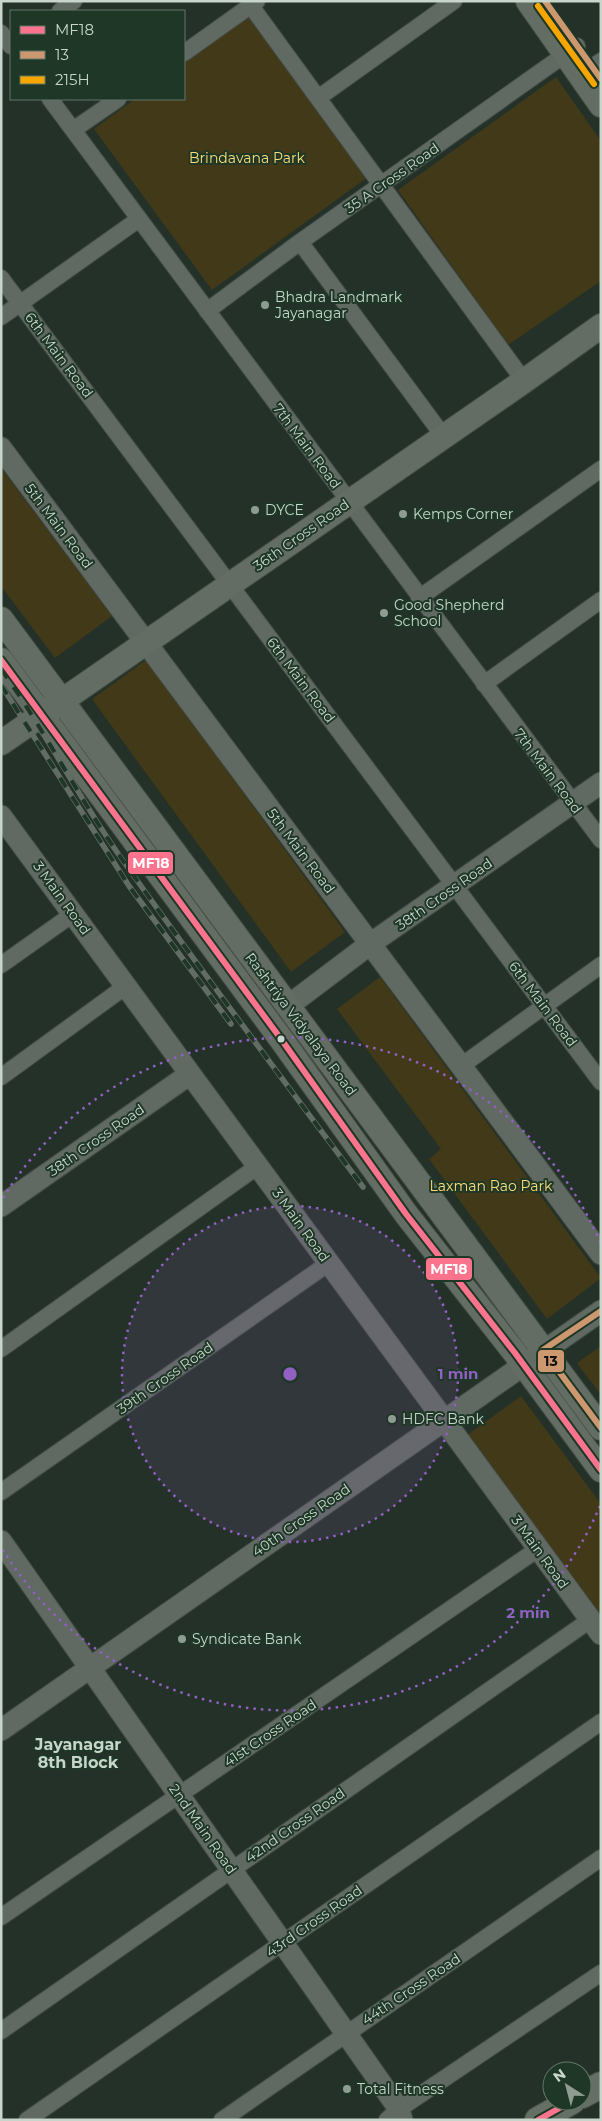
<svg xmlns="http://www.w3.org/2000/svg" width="602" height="2121" viewBox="0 0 602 2121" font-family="Montserrat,sans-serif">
<rect width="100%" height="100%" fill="#243128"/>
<path fill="#413918" d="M250,15L368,177L212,290L94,129L135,99H184V63Z
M556,77L601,141V281L508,345L398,190Z
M1,468L112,616L55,658L1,586Z
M146,660L345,932L291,972L92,699Z
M380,977L601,1278L547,1319L429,1159L441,1149L337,1009Z
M601,1346V1395L577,1363Z
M521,1396L601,1504V1619L466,1436Z"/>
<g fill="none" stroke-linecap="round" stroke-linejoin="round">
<defs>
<path id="minor" d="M251,6L524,381
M60,11L74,1
M1,33L11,46
M184,53L257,1
M580,76L601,61
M318,98L454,1
M50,99L601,840
M73,130L118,99
M300,242L444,437
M1,278L601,1082
M207,311L300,242L577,46
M1,317L139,219
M419,598L601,469
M484,684L601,600
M1,965L73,914
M461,1066L601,965
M1,1077L126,986
M1,1349L258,1166
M1,1492L329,1263
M1,1917L538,1549
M1,2031L590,1620
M27,2120L601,1722
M222,2120L601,1858
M387,2120L399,2109L601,1973"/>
<path id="tertiary" d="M1,448L601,1254
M1,816L601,1634
M288,1006L370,944L601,783
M1,1206L190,1074
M1,1541L399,2109L402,2120
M1,1730L601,1311"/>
<path id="secondary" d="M528,1L601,105
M1,619L601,1428
M1,660L281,1039L406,1214L515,1353L601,1470
M1,743L524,381L601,326"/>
<path id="primary" d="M582,2095L601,2085
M538,2120L572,2101"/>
</defs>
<use href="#minor" stroke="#424d45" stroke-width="18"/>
<use href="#tertiary" stroke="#424d45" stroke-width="23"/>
<use href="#secondary" stroke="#424d45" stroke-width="26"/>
<use href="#primary" stroke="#424d45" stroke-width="28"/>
<use href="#minor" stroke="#606962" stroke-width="16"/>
<use href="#tertiary" stroke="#606962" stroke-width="21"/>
<use href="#secondary" stroke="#636d63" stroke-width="24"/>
<use href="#primary" stroke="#656f63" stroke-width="26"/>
<defs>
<path id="rail" d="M1,669C44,729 77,795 119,855C198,967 281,1077 363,1187
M1,685L129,886L231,1024"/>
</defs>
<use href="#rail" stroke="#616c64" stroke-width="5.5"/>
<use href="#rail" stroke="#1e3726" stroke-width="4" stroke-dasharray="11" stroke-linecap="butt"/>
<defs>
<path id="bus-1" d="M1,660L281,1039L406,1214L515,1353L601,1470
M538,2120L572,2101"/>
<path id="bus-2" d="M545,1L601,79
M601,1311L543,1350L601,1428"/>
<path id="bus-3" d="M538,6L594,84"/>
</defs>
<use href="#bus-1" stroke="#1e3726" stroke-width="10"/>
<use href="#bus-2" stroke="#1e3726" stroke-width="10"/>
<use href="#bus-3" stroke="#1e3726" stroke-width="10"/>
<use href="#bus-1" stroke="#fc738d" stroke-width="6"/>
<use href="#bus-2" stroke="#cd976f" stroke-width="6"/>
<use href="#bus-3" stroke="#f7a600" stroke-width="6"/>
</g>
<circle cx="290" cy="1374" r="168" fill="#925fc2" fill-opacity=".12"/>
<g fill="none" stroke="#925fc2" stroke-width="2.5" stroke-dasharray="2.5 5">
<circle cx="290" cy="1374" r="168"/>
<path d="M600 1506A337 337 0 0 1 3 1550M3 1198A337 337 0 0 1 600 1242"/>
</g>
<g fill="#8e9c91" stroke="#1e3726" stroke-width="2">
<circle cx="265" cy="305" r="5"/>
<circle cx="255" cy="510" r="5"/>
<circle cx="403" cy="514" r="5"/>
<circle cx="384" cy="613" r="5"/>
<circle cx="392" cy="1419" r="5"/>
<circle cx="182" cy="1639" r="5"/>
<circle cx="347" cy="2089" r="5"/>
</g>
<circle fill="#c7d5ca" stroke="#1e3726" stroke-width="2" cx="281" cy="1039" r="4.5"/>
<g text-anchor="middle" stroke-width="4" stroke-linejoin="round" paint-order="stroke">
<g font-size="14" fill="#fddd79" stroke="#1e3726">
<text x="247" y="163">Brindavana Park</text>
<text x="491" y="1191">Laxman Rao Park</text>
</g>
<g font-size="14" fill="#c7d5ca" stroke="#1e3726">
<text transform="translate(392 178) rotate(-35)" y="5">35 A Cross Road</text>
<text transform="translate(59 355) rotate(53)" y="5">6th Main Road</text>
<text transform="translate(307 446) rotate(53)" y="5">7th Main Road</text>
<text transform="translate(59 526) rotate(53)" y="5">5th Main Road</text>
<text transform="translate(301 535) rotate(-35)" y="5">36th Cross Road</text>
<text transform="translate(301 680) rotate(53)" y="5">6th Main Road</text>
<text transform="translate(548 771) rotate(53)" y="5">7th Main Road</text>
<text transform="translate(301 851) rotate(53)" y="5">5th Main Road</text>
<text transform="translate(444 894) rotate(-35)" y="5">38th Cross Road</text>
<text transform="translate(62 898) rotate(54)" y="5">3 Main Road</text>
<text transform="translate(543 1004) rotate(53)" y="5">6th Main Road</text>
<text transform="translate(301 1024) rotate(53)" y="5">Rashtriya Vidyalaya Road</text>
<text transform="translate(96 1140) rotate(-35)" y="5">38th Cross Road</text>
<text transform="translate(301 1225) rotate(54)" y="5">3 Main Road</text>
<text transform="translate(165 1378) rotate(-35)" y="5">39th Cross Road</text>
<text transform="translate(301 1520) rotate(-35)" y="5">40th Cross Road</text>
<text transform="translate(540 1552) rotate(54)" y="5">3 Main Road</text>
<text transform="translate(270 1733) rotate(-34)" y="5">41st Cross Road</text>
<text transform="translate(295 1825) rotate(-35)" y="5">42nd Cross Road</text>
<text transform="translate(203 1829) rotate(55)" y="5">2nd Main Road</text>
<text transform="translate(314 1921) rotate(-35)" y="5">43rd Cross Road</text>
<text transform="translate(411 1989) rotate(-34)" y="5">44th Cross Road</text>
</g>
<g font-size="14" fill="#c7d5ca" stroke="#1e3726" text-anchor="start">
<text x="275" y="302">Bhadra Landmark<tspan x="275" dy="16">Jayanagar</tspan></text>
<text x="265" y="515">DYCE</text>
<text x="413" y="519">Kemps Corner</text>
<text x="394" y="610">Good Shepherd<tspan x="394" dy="16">School</tspan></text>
<text x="402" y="1424">HDFC Bank</text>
<text x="192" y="1644">Syndicate Bank</text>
<text x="357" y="2094">Total Fitness</text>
</g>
<g font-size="16" font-weight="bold" fill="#c7d5ca" stroke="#1e3726">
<text x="78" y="1750">Jayanagar<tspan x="78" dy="18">8th Block</tspan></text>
</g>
</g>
<circle cx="290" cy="1374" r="8" fill="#925fc2" stroke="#1e3726" stroke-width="2.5"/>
<g font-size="15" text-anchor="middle" font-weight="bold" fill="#925fc2" stroke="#1e3726" stroke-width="4" stroke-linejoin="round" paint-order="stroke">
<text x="458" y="1379">1 min</text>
<text x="528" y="1618">2 min</text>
</g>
<g stroke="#1e3726" stroke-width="2">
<rect x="127" y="851" width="47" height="24" rx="5" fill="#fc738d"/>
<rect x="425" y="1257" width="48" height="24" rx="5" fill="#fc738d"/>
<rect x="537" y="1349" width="28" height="24" rx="5" fill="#cd976f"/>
</g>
<g font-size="14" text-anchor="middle" font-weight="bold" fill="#fff">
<text x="151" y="868">MF18</text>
<text x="449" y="1274">MF18</text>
</g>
<g font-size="14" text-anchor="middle" font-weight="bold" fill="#111">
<text x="551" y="1366">13</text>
</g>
<rect width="602" height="2121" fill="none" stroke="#c7d5ca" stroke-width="5"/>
<rect x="10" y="10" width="175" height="90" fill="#1e3726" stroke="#627668"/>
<rect x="20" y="26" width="25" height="8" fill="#fc738d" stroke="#627668"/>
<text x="55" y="35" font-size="15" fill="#c7d5ca">MF18</text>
<rect x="20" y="51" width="25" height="8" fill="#cd976f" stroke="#627668"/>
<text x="55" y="60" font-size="15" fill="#c7d5ca">13</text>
<rect x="20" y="76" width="25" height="8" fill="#f7a600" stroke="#627668"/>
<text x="55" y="85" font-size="15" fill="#c7d5ca">215H</text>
<g transform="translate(567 2086) rotate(324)"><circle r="24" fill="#1e3726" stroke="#627668"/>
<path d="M0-4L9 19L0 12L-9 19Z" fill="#8e9c91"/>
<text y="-8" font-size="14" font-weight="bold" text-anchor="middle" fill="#c7d5ca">N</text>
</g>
</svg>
